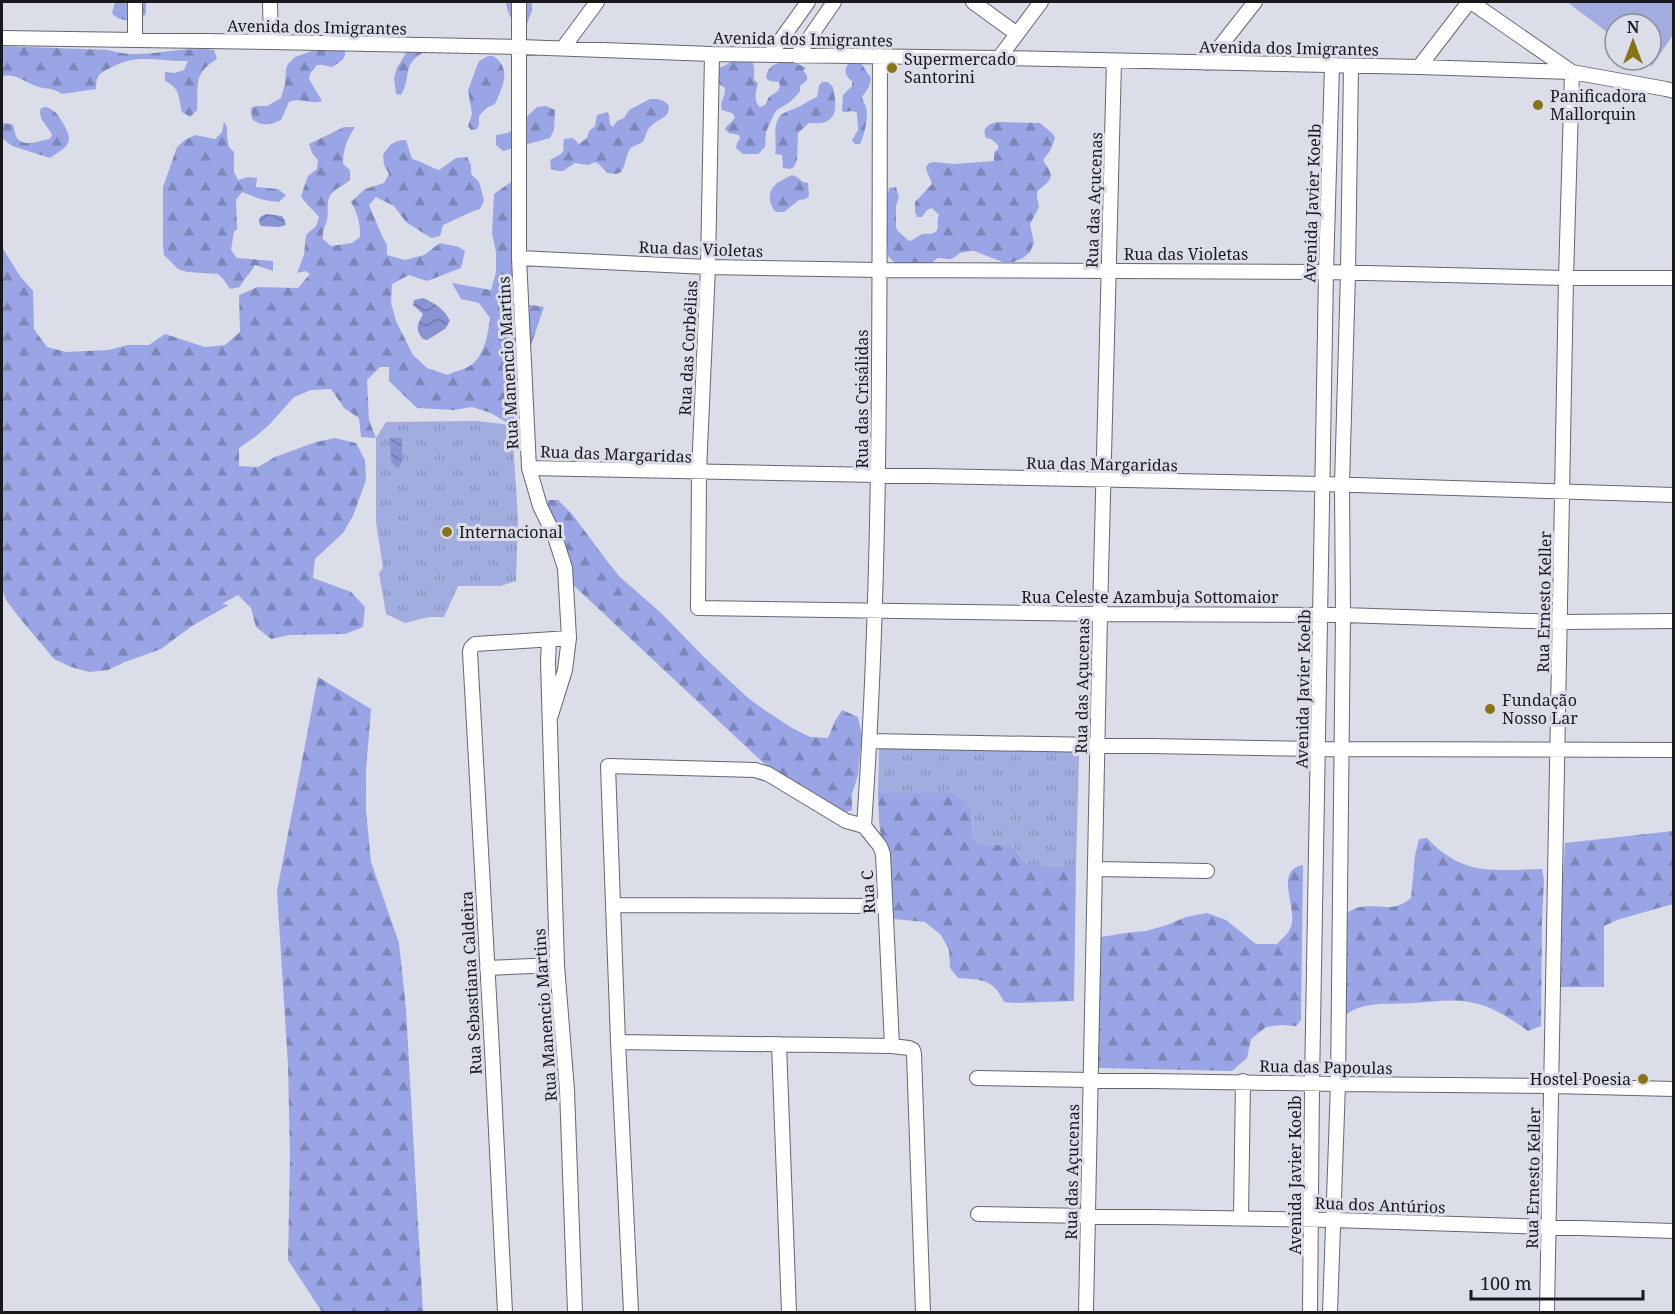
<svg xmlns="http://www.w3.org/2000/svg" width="1675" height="1314" viewBox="0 0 1675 1314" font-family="'Noto Serif',serif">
<defs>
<pattern id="forest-firs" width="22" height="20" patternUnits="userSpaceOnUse" patternTransform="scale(1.5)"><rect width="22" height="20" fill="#99a5e4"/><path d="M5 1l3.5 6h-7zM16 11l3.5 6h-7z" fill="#7c86b8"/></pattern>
<pattern id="park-tufts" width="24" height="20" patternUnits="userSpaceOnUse" patternTransform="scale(1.5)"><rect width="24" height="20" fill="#a2acde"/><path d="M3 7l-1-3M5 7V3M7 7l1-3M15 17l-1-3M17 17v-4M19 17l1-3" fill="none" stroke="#8b93be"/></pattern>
<pattern id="water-waves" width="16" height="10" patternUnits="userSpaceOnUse" patternTransform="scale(1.5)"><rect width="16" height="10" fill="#8894d2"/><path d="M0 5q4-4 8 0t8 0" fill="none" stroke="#6e78aa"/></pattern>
</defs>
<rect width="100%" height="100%" fill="#dbdee8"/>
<path fill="url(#forest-firs)" d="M115,2H146V14C138,22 119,23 112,13Z
M506,2H532V10L525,30C512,23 508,16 506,2Z
M2,46L108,50C141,61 179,45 214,50L217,59C192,74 199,85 197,110L190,117L182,112C178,97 181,89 165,81V72L175,73L184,70L188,61C159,62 139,53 112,67C106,70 99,73 97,79C96,83 96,86 96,89L62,94C51,87 50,90 39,87C25,83 17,73 2,76Z
M320,48L345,49C347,59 340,62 332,67L323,65H317L310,74L309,79L322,101C310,105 300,97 289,102L281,120C270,125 261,127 252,119L251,108L256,106H267L281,98L285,84L286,69L288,64L295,57Z
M407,51H426C400,65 413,74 401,95L396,94L394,78L397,68Z
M488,56H493C513,69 502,88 495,104L486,108L479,116V125L477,129L471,130L468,126L472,114L468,90L477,66L479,61Z
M749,58C756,64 754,72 754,80L758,83C756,92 753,100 760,107L765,105L769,97L778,91L780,86L779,82L770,81L766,78C767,58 794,60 806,68L803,71L807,75V80L800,86V91L797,95L790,102L777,110L774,114L766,132L765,147L758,154H743L736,148L737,143L740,139L739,135L729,133L725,129C728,124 732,123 735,117L732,113L722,110C719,102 726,96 725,88L716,82L717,69L726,65L734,59Z
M852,62H860L871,78L869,87L862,97C863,101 865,104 866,107C869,115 864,137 860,144H855L852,140L858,130L857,113L853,111L843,112L842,110L843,95L852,86V81C846,76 843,73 848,64Z
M822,82H828L833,87C838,110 837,126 809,123L798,133L797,160L794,167L790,169L783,168L782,155L775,154C777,144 774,134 776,125C779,112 787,112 796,108C803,105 809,100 817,97L819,86Z
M650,99C658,99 664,99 669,106L668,113C663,119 658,120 652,125C646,130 646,136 643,142C639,144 636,145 632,147C627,150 626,164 621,172L616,174L607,173L599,164L595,162L588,165L575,163L563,171H558L551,169L550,160L561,154L564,150L563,146L564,139L573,138L579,144L587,138L589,131L595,126L597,115L607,112L609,114L610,124L613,127L617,121L624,118L629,110Z
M546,106L555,110L554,130L550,138L503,151L496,145V135L508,133L516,127L537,107Z
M46,107C53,109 57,113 61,120C75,142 70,145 50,158L12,146L2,138V121L3,123L12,124C15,128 14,133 17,138C24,148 41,140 50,139L52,135C48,125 37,120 41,108Z
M224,122L227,127V137L229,147L234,152V172L238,180L248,177L257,178L256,187L278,189L286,195L279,202C265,201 254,197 242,192L236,200L237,230L234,231L231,250L237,258L273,261V271L255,265C251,273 244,278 240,287L230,289L224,280L218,274L187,272L178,269L164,255L163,246V187L177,147L185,140L195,135L215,139L222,132Z
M999,122L1040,123L1053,134L1055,138L1050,151L1043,160C1045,164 1047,166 1049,170C1055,181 1043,185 1037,192V197L1039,207L1030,224L1034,243L1030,252L1023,258L1013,262H1003L974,251H970L960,253L952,259L938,258L930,264H905L895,263L888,256L887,241V200L889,188L896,187L899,197L896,206V227L898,231L909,241C915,240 918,235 923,234C928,233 933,236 937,230C939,225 936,221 939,215L932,208L927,210L922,217H917L915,212V202L932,184C931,178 926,173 926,167L929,163L934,162L954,164L994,161V152L998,149V145L991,139L986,138C981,128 989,123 999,122Z
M344,127H355C347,139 343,149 343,164L350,170V180C345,185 338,187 333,192C325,199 329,211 327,220C325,228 322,230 323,239L331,246L352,243L360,237C361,225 357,212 351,202L365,189L384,183L389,174L384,165L383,155C389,145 394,140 406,140L412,159C422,161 429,167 439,170L456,158L467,157L471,165V174L479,182L484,200L480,209L471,212L443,225L440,236L431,238L406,222L394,206L376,197L369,205L382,236L387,245V255L405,260L424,255L440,243L459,247L465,251L461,268L427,281L409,275L392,284L391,303L396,321L413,355L427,368L448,375C454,371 460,371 466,368C484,360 488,335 490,318L479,303L461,299L452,283L491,290L496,272V252L492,233L494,194L511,182L524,197L521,259L527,277L524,295L512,312L524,304L544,307L525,363L526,435L536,451L520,442L511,425L491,413L472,407L453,410L417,408L389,381V367H380L367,380L369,420L376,438L361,437L359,418L344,408L331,389L311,390L294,397L269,425L255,437L239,448V466L258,467L275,457L316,442L335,438L356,443L365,460L366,480L353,516L343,533L315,559L313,578L351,592L365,607L363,627L345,634L290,635L271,639L256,627L251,608L238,595L222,604L229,605L192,626L161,649L125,662L108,670L89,672L71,667L54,659L18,616L6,600L2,589V247L20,276L33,291L34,329L47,347L66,352L108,350L128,345H149L165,334L205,347L225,345L240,332L239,295L258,287L298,288L310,274L306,271L297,273L304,255L306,235L316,226L319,217C313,209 306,205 301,196L308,176L317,169L318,160L312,153L309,144Z
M792,175L797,177L803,182L808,183L809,196L806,199L799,200L784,212H776C769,205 767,193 775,185C777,182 788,177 792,175Z
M548,500H558L572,514L607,561L620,577L661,613L705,658L747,697L763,709L792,728L810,737L828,738L835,721L842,710L858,717L862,735L858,775L852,794V810L842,814L770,769L571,583L547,512Z
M318,677L371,709L366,770V810L371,862L399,943L406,1009L423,1312H322L288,1260L290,1157L288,1065L277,891Z
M878,793H955L972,809L973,838L978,844L1011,845L1028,865L1076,866L1074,1001L1016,1003L1004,1002C993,978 981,980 958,978L950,968L949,950L941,935L925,922L894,919L890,910L879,821Z
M1673,831V904L1620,919L1604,926V987H1561L1562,890L1565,843Z
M1427,838C1463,877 1495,870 1542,869L1544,880L1542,920L1541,1026L1528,1031C1511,1019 1494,1007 1474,1003C1453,998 1434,1002 1413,1003C1389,1005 1366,1000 1345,1015L1343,925L1347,913C1351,911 1356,907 1360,907C1381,904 1393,913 1411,898L1415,855L1419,839Z
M1303,865L1301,1020L1296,1026L1281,1025L1266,1027L1251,1039L1247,1058L1232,1071L1099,1068L1096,1061L1098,947L1101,937L1125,933L1146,931L1167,925L1186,917L1207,913L1226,920L1256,944H1277C1281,939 1288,934 1290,929C1300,910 1272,871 1303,865Z"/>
<path fill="url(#park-tufts)" d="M476,421L512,425L518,518L516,581L500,586H458L444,617H429L405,623L386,614L379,573L383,568L376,522V438L386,422Z
M879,748L1075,750L1079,756L1076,866L1028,865L1011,845L978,844L973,838L972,809L955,793H878Z"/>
<path fill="#a2acde" d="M1567,2H1673V35L1652,66L1644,60H1651V24H1615V38Z"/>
<path fill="url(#water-waves)" d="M266,214L282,216L285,221L286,225L279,227L261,226L259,222L260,217Z
M423,298C435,303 445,310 450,321L445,329L427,340L423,339C414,329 418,324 423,314L413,305L414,300Z
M390,438H402V461L400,466L397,468L391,461Z"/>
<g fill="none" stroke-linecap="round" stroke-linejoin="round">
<defs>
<path id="minor" d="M270,2L271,42
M519,2V258L529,468L540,506L555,537L565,568L569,638L565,670L551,715
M973,2L1017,34
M1471,2L1572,72
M2,38L271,42L520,47L712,54L999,58L1419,67L1572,72L1666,89L1674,91
M135,40V2
M563,48L597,2
M712,54L708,267L699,472L698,608L1100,614L1343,615L1560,622L1674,621
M770,55L808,2
M797,56L834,2
M880,56C879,313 882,570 864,826L880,846L883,854L892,1046
M999,58L1041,2
M1207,63L1255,2
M1419,67L1469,2
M519,258L708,267L879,270L1326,272L1566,278H1674
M529,468L1323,484L1674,495
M549,640L548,662L557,965L567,1090L575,1312
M870,741L1318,749L1674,750
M1096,869L1207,871
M613,905L885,906
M487,968L557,965
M618,1042L892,1046L909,1048L913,1050L914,1054L923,1312
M779,1044L789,1312
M977,1078L1338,1084L1552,1086L1674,1089
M978,1214L1333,1220L1674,1231
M1241,1218L1243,1081
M505,1312L492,1050L470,652L471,648L475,644L569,638
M631,1312L618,1042L608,766L755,770L768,774L846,821L864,826
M1086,1312L1100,614L1114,61
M1310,1312L1312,1084L1326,272L1332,66
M1330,1312L1338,1084L1343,615L1342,484L1348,273L1351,66
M1547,1312L1566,278L1572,72"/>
</defs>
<use href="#minor" stroke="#656770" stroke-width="16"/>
<use href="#minor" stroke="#fff" stroke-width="14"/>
</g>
<g fill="#887316" stroke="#dbdee8" stroke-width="2">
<circle cx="892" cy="68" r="6"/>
<circle cx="1538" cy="105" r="6"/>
<circle cx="447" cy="532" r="6"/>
<circle cx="1490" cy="709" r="6"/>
<circle cx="1643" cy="1079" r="6"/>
</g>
<g text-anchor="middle" stroke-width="6" stroke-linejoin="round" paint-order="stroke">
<g font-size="16" fill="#18191d" stroke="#dbdee8">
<text transform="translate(317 27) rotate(1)" y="6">Avenida dos Imigrantes</text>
<text transform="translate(803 39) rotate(1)" y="6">Avenida dos Imigrantes</text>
<text transform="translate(1289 48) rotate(1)" y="6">Avenida dos Imigrantes</text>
<text transform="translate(1094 200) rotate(-88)" y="6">Rua das Açucenas</text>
<text transform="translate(1312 203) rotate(-88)" y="6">Avenida Javier Koelb</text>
<text transform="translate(701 249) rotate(2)" y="6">Rua das Violetas</text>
<text x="1186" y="260">Rua das Violetas</text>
<text transform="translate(688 348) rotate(-87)" y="6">Rua das Corbélias</text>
<text transform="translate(508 363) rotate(-93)" y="6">Rua Manencio Martins</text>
<text transform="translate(862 399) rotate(-90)" y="6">Rua das Crisálidas</text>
<text transform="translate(616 454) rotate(2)" y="6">Rua das Margaridas</text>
<text transform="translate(1102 464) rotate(1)" y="6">Rua das Margaridas</text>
<text x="1150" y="603">Rua Celeste Azambuja Sottomaior</text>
<text transform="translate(1544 602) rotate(-89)" y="6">Rua Ernesto Keller</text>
<text transform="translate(1082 686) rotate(-89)" y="6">Rua das Açucenas</text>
<text transform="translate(1303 689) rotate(-89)" y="6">Avenida Javier Koelb</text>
<text transform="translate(868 892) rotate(-93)" y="6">Rua C</text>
<text transform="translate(471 983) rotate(-93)" y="6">Rua Sebastiana Caldeira</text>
<text transform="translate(545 1015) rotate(-94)" y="6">Rua Manencio Martins</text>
<text transform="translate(1326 1067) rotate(1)" y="6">Rua das Papoulas</text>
<text transform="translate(1072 1172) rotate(-89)" y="6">Rua das Açucenas</text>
<text transform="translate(1295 1175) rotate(-90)" y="6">Avenida Javier Koelb</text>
<text transform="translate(1533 1178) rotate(-89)" y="6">Rua Ernesto Keller</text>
<text transform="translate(1380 1205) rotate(2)" y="6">Rua dos Antúrios</text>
</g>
<g font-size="16" fill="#18191d" stroke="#dbdee8" text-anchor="start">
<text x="904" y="65">Supermercado<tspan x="904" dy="18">Santorini</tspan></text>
<text x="1550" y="102">Panificadora<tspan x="1550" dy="18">Mallorquin</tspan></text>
<text x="459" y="538">Internacional</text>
<text x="1502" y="706">Fundação<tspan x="1502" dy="18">Nosso Lar</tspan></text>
<text x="1631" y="1085" text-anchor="end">Hostel Poesia</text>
</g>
</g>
<rect width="1675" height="1314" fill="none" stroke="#18191d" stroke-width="6"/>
<g transform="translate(1633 42)"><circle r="28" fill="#dbdee8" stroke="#8d8f97" stroke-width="1.5"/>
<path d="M0-4.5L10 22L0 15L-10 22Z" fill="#887316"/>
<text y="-9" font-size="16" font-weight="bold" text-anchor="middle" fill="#18191d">N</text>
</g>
<path d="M1471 1290v9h172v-9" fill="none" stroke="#18191d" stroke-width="3"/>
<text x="1480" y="1290" font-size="18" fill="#18191d" stroke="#dbdee8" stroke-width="4.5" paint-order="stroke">100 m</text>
</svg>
